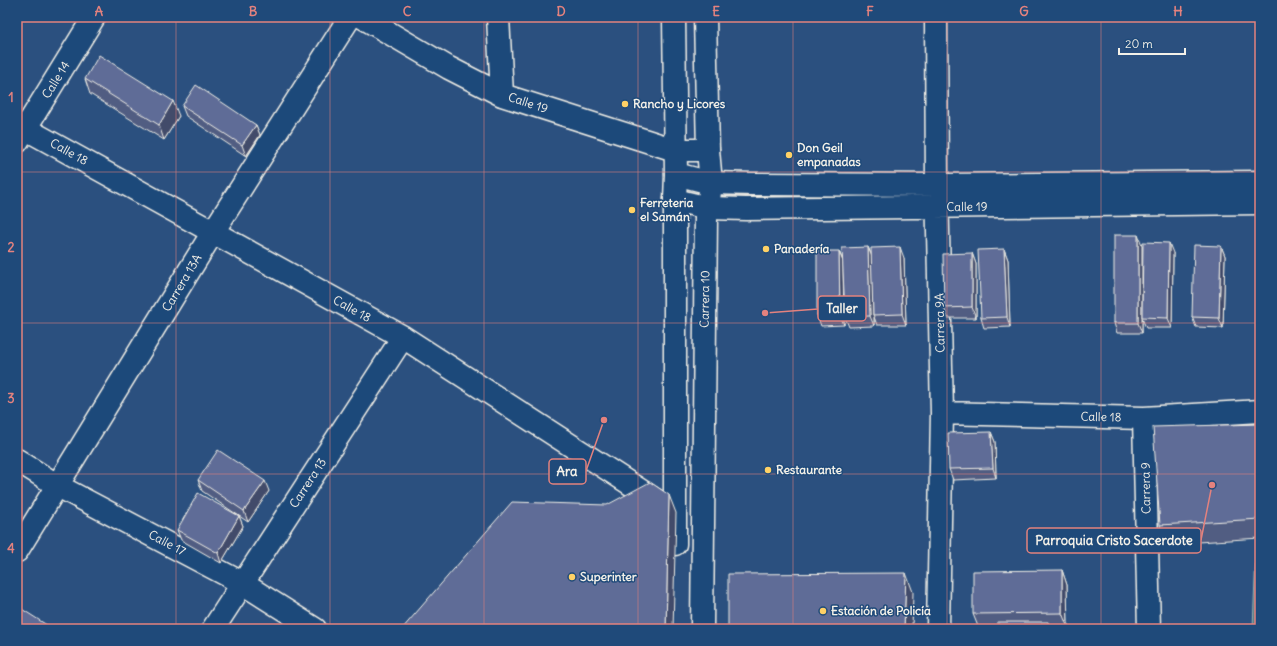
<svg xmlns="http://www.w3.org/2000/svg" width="1277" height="646" viewBox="0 0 1277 646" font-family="Delius,sans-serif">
<defs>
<pattern id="forest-firs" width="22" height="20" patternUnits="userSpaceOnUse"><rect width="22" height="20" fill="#567c82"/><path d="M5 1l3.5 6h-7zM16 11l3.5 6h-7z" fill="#506567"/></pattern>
</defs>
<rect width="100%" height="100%" fill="#2b507f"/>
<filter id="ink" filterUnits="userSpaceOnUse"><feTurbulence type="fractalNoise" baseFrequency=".025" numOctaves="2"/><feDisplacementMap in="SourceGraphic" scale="8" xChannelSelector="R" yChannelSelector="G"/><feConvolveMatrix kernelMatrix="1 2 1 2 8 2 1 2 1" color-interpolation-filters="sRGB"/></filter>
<g filter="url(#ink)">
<path fill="url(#forest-firs)" stroke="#a5b6b5" d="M1256,552H1260V629H1253Z"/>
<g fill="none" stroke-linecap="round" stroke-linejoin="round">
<defs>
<path id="minor" d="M362,17L449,68L502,95L675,150H708
M498,17L502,95
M936,17L937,185L942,413L938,629
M17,124L403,337L663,505
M17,142L94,17
M676,174L711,183L752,184L937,185L1260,182
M675,200L708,208L746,209L1260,203
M942,413L1144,418L1260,411
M1144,418L1149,629
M17,460L58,486L242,583L315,629
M17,551L213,232L350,17
M213,629L403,337"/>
<path id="major" d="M674,17L676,174L675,200V544
M702,629L706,216L708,208L711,183L708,150L705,17"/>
</defs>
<use href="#minor" stroke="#f4f1e8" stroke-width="25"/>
<use href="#major" stroke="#f4f1e8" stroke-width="25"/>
<use href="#minor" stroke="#1f4a7a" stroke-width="22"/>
<use href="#major" stroke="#1f4a7a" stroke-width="22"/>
</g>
<path fill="#515d82" stroke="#f4f1e8" d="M85,79L179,116L164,140L90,94Z
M182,106L256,125L260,135L246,156L186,116Z
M1142,245V303L1173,253L1172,328H1146L1142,318V333H1117L1114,323Z
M1221,246L1225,256L1223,328L1196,327L1192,317Z
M868,247L872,256L904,258L906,325H877L874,317V326L849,327L845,317L843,268L844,325L821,326L817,315L839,251L843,261Z
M1004,249L1008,260L1010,327L984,328L981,318Z
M972,253L976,264V318H948L944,308Z
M1260,424V538L1167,544L1160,525Z
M991,432L995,442L996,478L953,480L949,469Z
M198,480L269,491L248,522L202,491Z
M239,516L243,526L221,563L181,540L177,530Z
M1062,570L1067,585L1068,628H1050V629H979L973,614Z"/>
<path fill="#424c6a" stroke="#f4f1e8" d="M173,101L179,116L164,140L159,125Z
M256,125L260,135L246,156L242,145Z
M1138,235L1142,245V333L1138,323Z
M1169,243L1173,253L1172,328L1168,318Z
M1221,246L1225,256L1223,328L1219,318Z
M868,247L872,257L873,315L874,317V326L870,316Z
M900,247L904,258L906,325L902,314Z
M1004,249L1008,260L1010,327L1007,317Z
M839,251L843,262L844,325L840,315Z
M972,253L976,264V318L972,307Z
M991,432L995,442L996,478L993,468Z
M265,481L269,491L248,522L244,511Z
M669,495L676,513L673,629H666Z
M239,516L243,526L221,563L218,553Z
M1062,570L1067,585L1068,628L1062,613Z
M906,573L913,592L912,629H904Z
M1048,622L1050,629H1048Z"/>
<path fill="#5e6c97" stroke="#f4f1e8" d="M99,55L173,101L159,125L85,79Z
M196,85L256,125L242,145L182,106Z
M1114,235H1138V323H1114Z
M1143,242L1169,243L1168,318L1142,317Z
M1194,245L1221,246L1219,318L1192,317Z
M868,247L870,316L845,317L842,248Z
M900,247L902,314L873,315L871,248Z
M1004,249L1007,317L981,318L978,250Z
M817,251H839L840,315H817Z
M972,253V307L944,308L943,254Z
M1260,424V519L1160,525L1153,427Z
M991,432L993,468L949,469L948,433Z
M218,450L265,481L244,511L198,480Z
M650,482L669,495L666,629H402L512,502L607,505Z
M198,493L239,516L218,553L177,530Z
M1062,570V613L973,614V571Z
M906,573L904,629H728V574Z
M17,606L53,629H17Z
M998,622H1048V629H998Z"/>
</g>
<path fill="none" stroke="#e4827e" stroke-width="1" stroke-opacity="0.55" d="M176,17V629M330,17V629M484,17V629M638,17V629M793,17V629M947,17V629M1101,17V629M17,172H1260M17,323H1260M17,474H1260"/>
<g fill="#ffd166" stroke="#1f4a7a" stroke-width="1.5">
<circle cx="625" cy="104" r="4"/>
<circle cx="789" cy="155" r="4"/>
<circle cx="632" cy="210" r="4"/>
<circle cx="766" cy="249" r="4"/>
<circle cx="768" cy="470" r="4"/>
<circle cx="572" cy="577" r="4"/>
<circle cx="823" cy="611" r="4"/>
</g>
<g text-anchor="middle" stroke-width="3" stroke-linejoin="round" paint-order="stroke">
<g font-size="12" fill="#f4f1e8" stroke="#1f4a7a">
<text transform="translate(56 80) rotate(-58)" y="4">Calle 14</text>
<text transform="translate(528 103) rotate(18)" y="4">Calle 19</text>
<text transform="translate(69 152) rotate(29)" y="4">Calle 18</text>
<text transform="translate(967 207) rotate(-1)" y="4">Calle 19</text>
<text transform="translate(182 283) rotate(-59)" y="4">Carrera 13A</text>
<text transform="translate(705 299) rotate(-89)" y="4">Carrera 10</text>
<text transform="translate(352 309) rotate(29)" y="4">Calle 18</text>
<text transform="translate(940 323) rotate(-91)" y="4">Carrera 9A</text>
<text transform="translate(1101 417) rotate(1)" y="4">Calle 18</text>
<text transform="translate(308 483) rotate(-57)" y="4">Carrera 13</text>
<text transform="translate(1146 488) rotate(-91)" y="4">Carrera 9</text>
<text transform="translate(167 543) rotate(28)" y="4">Calle 17</text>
</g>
<g font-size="12" font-weight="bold" fill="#f4f1e8" stroke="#1f4a7a" text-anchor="start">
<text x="633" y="108">Rancho y Licores</text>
<text x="797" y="152">Don Geil<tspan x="797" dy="14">empanadas</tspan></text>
<text x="640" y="207">Ferreteria<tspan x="640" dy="14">el Samán</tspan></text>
<text x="774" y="253">Panadería</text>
<text x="776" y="474">Restaurante</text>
<text x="580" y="581">Superinter</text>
<text x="831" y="615">Estación de Policía</text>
</g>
</g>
<path fill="none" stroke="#e4827e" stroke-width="1.5" d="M765 313L818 309M604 420L586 471M1212 485L1201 540"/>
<g fill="#e4827e" stroke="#1f4a7a" stroke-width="1.5">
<circle cx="765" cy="313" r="4"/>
<circle cx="604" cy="420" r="4"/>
<circle cx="1212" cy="485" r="4"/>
</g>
<g fill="#1f4a7a" stroke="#e4827e" stroke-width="1.5">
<rect x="818" y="296" width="48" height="25" rx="4"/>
<rect x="549" y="459" width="37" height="25" rx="4"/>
<rect x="1027" y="528" width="174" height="25" rx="4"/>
</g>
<g font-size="13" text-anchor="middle" font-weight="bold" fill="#f4f1e8">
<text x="842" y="313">Taller</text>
<text x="567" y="476">Ara</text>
<text x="1114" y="545">Parroquia Cristo Sacerdote</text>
</g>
<rect width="1277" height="646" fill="none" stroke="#1f4a7a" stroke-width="44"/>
<path d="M1119 48v6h66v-6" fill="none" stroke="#f4f1e8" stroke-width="2"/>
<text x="1125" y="48" font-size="12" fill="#f4f1e8" stroke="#1f4a7a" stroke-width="3" paint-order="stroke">20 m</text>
<rect x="22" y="22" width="1233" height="602" fill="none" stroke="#e4827e" stroke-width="1.5"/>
<g font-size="13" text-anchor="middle" font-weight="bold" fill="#e4827e">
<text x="99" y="16">A</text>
<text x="253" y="16">B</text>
<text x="407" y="16">C</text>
<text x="561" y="16">D</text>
<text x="716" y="16">E</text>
<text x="870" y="16">F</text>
<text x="1024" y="16">G</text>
<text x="1178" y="16">H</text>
<text x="11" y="102">1</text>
<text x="11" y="252">2</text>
<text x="11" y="403">3</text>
<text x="11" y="553">4</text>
</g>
</svg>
